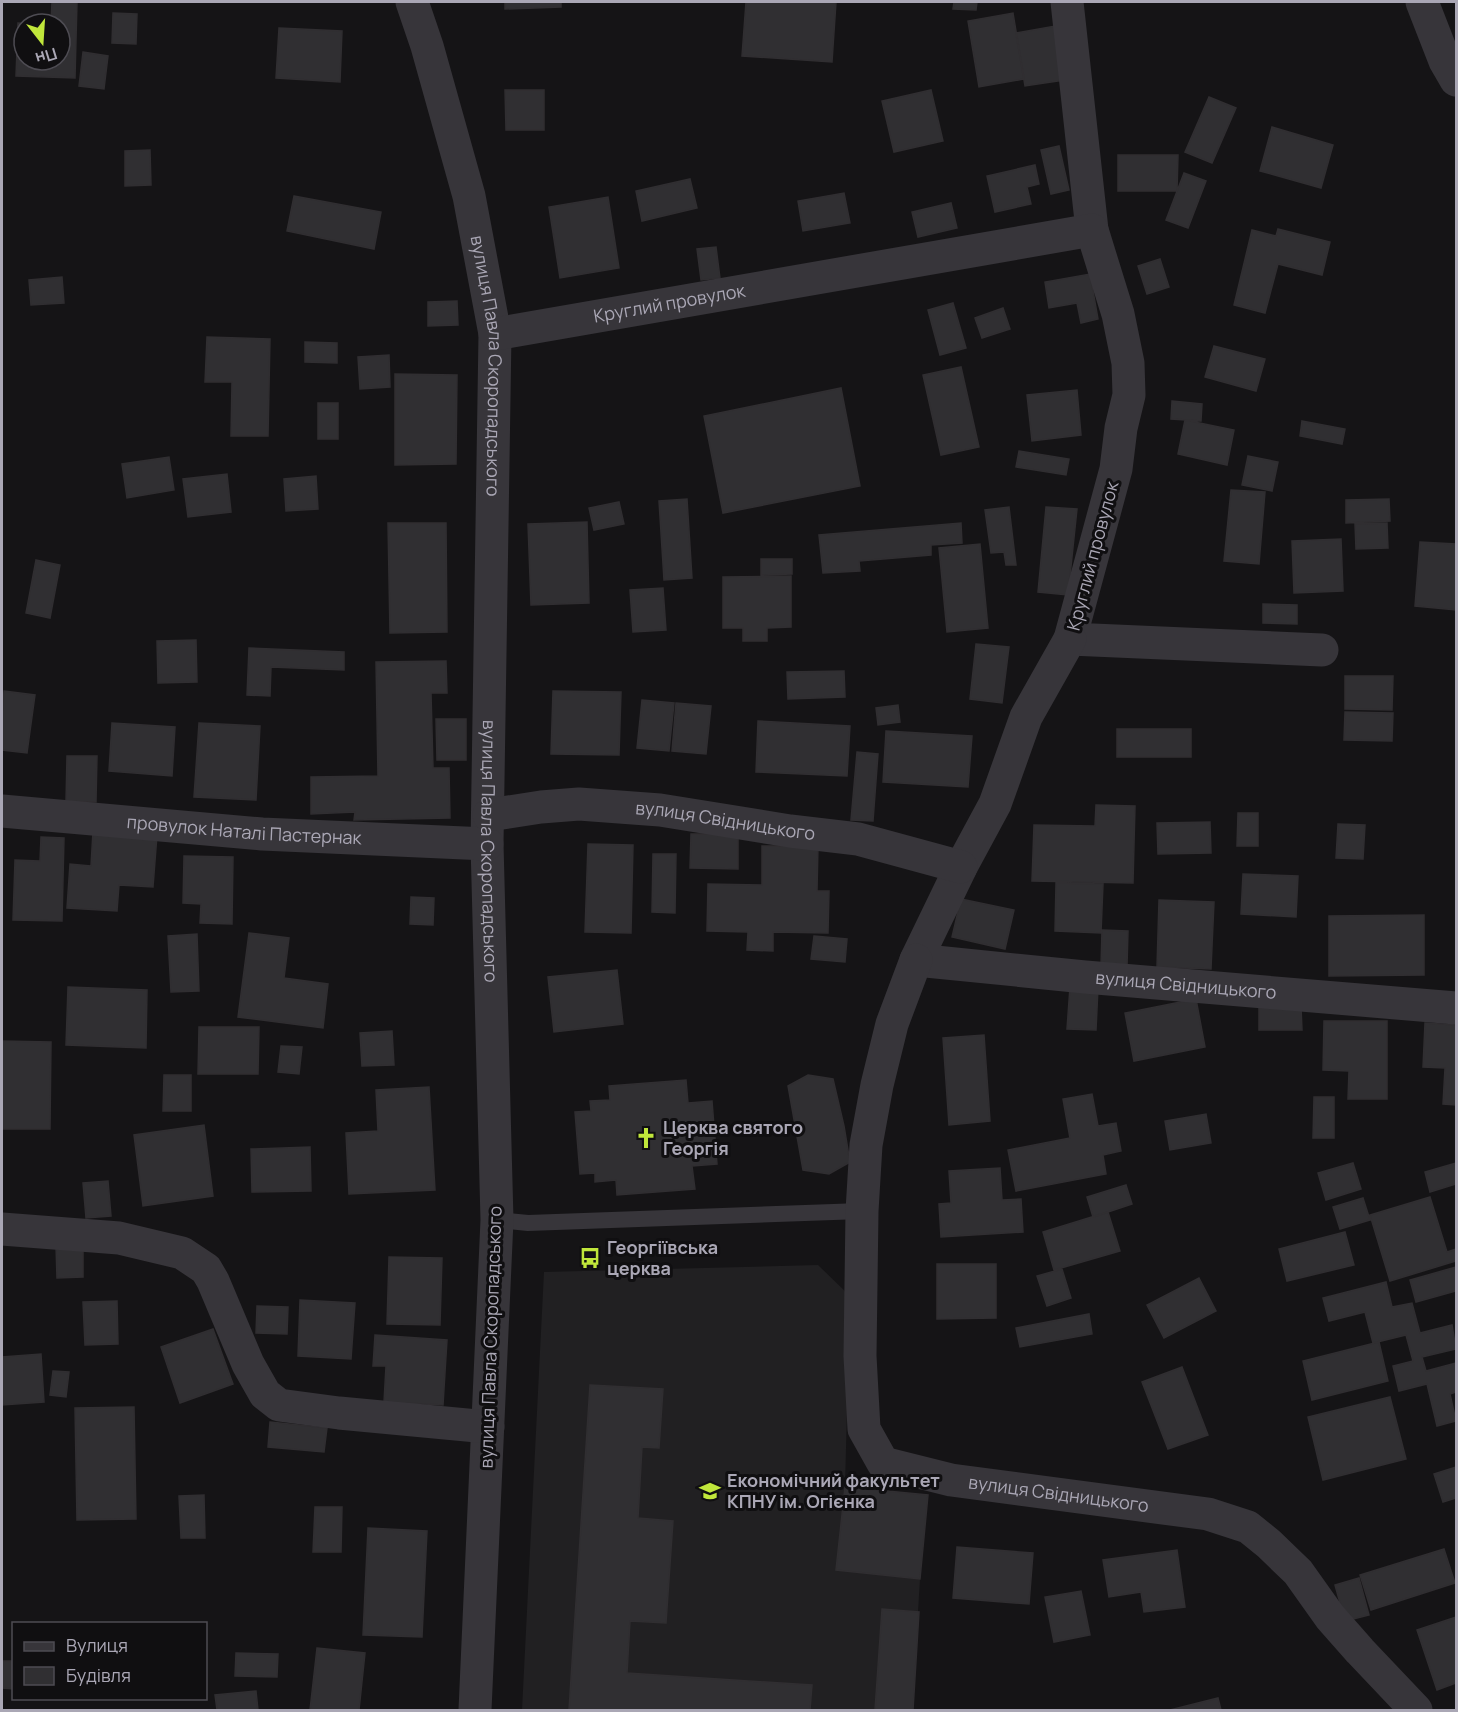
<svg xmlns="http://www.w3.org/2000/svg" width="1458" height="1712" viewBox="0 0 1458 1712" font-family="Manrope,sans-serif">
<rect width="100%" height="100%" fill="#151416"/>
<path fill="#212022" d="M818,1265L850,1296L845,1486L928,1495L920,1579L912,1710H522L544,1272Z"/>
<path fill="#302f32" stroke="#302e31" stroke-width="1.5" d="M52,2H77L75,78L16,76L18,23L36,24H24V60H60V24H51Z
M505,2H561V7L505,9Z
M746,2H836L832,62L742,56Z
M954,2H977L976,10L953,9Z
M113,13L137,14L136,44L112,43Z
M1013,13L1024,79L979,87L968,21Z
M1055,26L1064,80L1025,86L1016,33Z
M279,28L342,31L340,82L276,78Z
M83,52L108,56L104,89L79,86Z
M505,90H544V130H506Z
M931,90L943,141L894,152L882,101Z
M1209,97L1236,108L1212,163L1185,152Z
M1272,127L1333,145L1321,188L1260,171Z
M1059,146L1069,190L1051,194L1041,150Z
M150,150L151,185L125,186V151Z
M1118,155H1178L1177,191H1118Z
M1035,165L1039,184L1027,187L1031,204L995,212L987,176Z
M1184,173L1206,181L1188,228L1166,220Z
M690,179L697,208L642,221L636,191Z
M844,193L850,223L803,231L798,201Z
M294,196L381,212L374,249L287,231Z
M608,197L619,268L560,278L549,207Z
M951,203L957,228L918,237L912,212Z
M1278,229L1330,242L1322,275L1278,264L1265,313L1234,305L1252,230L1276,236Z
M716,247L720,278L701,280L697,249Z
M1160,259L1169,287L1147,294L1138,266Z
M1090,274L1098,319L1081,323L1077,303L1049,308L1045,282Z
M62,277L64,303L31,305L29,280Z
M457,301L458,325L428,326V302Z
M953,303L966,348L940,355L928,310Z
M1003,308L1010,329L982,338L975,318Z
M207,337L270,339L268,436H231L232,382H205Z
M305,342L337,343V363L305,362Z
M1214,346L1265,359L1256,391L1205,377Z
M389,355L390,387L360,389L358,357Z
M961,367L979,447L941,455L923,375Z
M395,374L457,375L456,464L395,465Z
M841,388L860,486L723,513L704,416Z
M1077,390L1081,435L1032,441L1027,395Z
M1172,401L1202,404L1201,421L1171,419Z
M318,403H338V439H318Z
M1185,420L1234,430L1227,465L1178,454Z
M1302,421L1345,429L1342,444L1300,436Z
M1019,451L1069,459L1066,475L1016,467Z
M1248,456L1278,462L1272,491L1242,485Z
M169,457L174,490L127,498L122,464Z
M227,474L231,512L188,517L183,479Z
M316,476L318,509L286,511L284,479Z
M1231,490L1265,492L1259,564L1224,561Z
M687,499L692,578L664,580L659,501Z
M1389,499L1390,521L1346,523V500Z
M619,502L624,524L594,530L589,508Z
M1009,507L1016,565H1006L1004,552L991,553L985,510Z
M1046,507L1077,509L1068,595L1038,592Z
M587,522L589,603L531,605L528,524Z
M388,523H446L447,632L390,633Z
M961,523L962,543L931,545V555L859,561L860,571L823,573L819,535Z
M1387,523L1388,548L1356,549L1355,524Z
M1341,539L1343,591L1294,593L1292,541Z
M1420,542L1456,544V610L1415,606Z
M980,544L988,628L947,632L939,548Z
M761,559H792V574L761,575Z
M36,560L60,565L50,618L26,613Z
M791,576V627L767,628V641H743V628H723V577Z
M663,588L666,630L633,632L630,590Z
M1263,604L1297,605V624L1263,623Z
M196,640L197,682L158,683L157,641Z
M976,644L1009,647L1002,703L970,699Z
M249,648L344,652V670L271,667L270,696L247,695Z
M446,661L447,693H431L433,768H449L450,818L354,820L355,812L311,814V777L378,776L376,662Z
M844,671L845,697L788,699L787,672Z
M1345,676H1393L1392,710L1345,709Z
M4,691L35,695L27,753L2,750V714Z
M553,691L621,692L619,755L551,754Z
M642,700L674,703L669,751L637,748Z
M676,703L711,706L706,754L672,751Z
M898,705L900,722L878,725L876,708Z
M1345,712L1393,713L1392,741L1344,740Z
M436,719H466V760H437Z
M758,721L850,726L847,776L756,772Z
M112,723L175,727L172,776L109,771Z
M199,723L260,726L256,800L194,797Z
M1117,729H1191V757H1117Z
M886,731L972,736L968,787L883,782Z
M857,752L878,754L873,821L851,820Z
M67,756H97L96,802H66Z
M1096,805L1135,806L1133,883L1032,881L1034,825L1095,826Z
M1238,813H1258V846H1237Z
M1210,822L1211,853L1158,854L1157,823Z
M1338,824L1365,825L1363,859L1336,858Z
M93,831L157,835L153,887L119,885L117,911L67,908L70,864L91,866Z
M691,834H738V869L690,868Z
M41,837L64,838L62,921L13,920L15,860L40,861Z
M588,844L633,845L631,933L585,932Z
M762,846H818L817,891H829L828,933L773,932V951L747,950L748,932L707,931L708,884L762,885Z
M653,854H676L675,913L652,912Z
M184,856L233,857L232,924L200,923L201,904L183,903Z
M1243,874L1298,876L1296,917L1241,914Z
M1056,883L1103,884L1101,933L1055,931Z
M411,897L434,898L433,925L410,924Z
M961,899L1014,910L1005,949L952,937Z
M1159,900L1214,902L1211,969L1157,967Z
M1424,915V975L1329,976V916Z
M1102,930L1128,931L1127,966H1101Z
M249,933L289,938L284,978L328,984L323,1028L238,1017Z
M197,934L199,991L171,992L168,936Z
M814,936L847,939L845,962L811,959Z
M617,970L623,1024L554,1032L548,977Z
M68,987L147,990L146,1048L66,1045Z
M1070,987L1098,988L1096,1030L1067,1029Z
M1196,999L1205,1047L1134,1061L1125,1013Z
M1301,1007L1302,1030H1259V1008Z
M1324,1021H1387V1099H1348L1349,1071L1323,1070Z
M1425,1023L1456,1025V1105L1443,1104L1445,1068L1423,1067Z
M199,1027H259L258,1074H198Z
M392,1031L394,1065L362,1066L360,1033Z
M984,1035L990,1121L949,1125L943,1038Z
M2,1041L51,1042L50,1129H2Z
M281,1046L302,1047L299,1074L278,1072Z
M164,1075H191V1111H163Z
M808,1075L833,1079L844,1126L850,1162L829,1174L803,1170L788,1086Z
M686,1080L688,1103L712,1101L717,1164L692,1166L695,1189L617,1195L616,1180L595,1182V1173L580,1174L575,1112L591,1111L590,1101L610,1100L609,1086Z
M429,1087L435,1190L349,1194L346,1133L378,1131L376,1090Z
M1092,1094L1098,1126L1116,1123L1121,1151L1103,1155L1106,1174L1016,1191L1008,1150L1070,1138L1063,1099Z
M1314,1097H1334V1138H1313Z
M1206,1114L1211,1143L1170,1150L1165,1121Z
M204,1125L213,1196L143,1206L134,1135Z
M310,1147L311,1191L252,1192L251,1149Z
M1353,1163L1361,1189L1326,1200L1318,1173Z
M1456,1163V1184L1430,1192L1425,1172Z
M1000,1168L1002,1200L1021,1199L1023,1232L941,1237L939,1204L951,1203L949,1171Z
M108,1181L111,1216L86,1218L83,1183Z
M1126,1185L1132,1204L1093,1217L1087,1197Z
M1430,1197L1447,1252L1456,1249V1261L1390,1281L1370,1215Z
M1363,1198L1370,1220L1340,1229L1333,1207Z
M1108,1212L1120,1251L1054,1270L1043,1232Z
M1345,1232L1354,1265L1287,1281L1279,1249Z
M83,1245V1277L57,1278L56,1246Z
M389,1257L442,1258L440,1325L387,1324Z
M937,1264H996V1318L937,1319Z
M1456,1267V1291L1416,1302L1410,1280Z
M1062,1269L1071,1298L1047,1306L1037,1276Z
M1199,1278L1216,1311L1164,1338L1147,1305Z
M1386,1282L1392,1307L1412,1303L1420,1333L1452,1325L1456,1349L1422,1357L1426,1371L1456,1363V1392L1450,1394L1456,1421L1437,1426L1427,1384L1399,1391L1393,1366L1413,1361L1406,1335L1373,1343L1365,1312L1329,1321L1323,1298Z
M300,1300L355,1303L351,1359L298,1356Z
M117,1301L118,1344L85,1345L83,1302Z
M257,1306L288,1307L287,1334L256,1333Z
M1089,1314L1092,1334L1020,1347L1016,1328Z
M213,1329L233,1384L180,1403L161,1347Z
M375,1335L447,1340L443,1405L384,1402L386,1366H373Z
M1379,1342L1388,1381L1312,1400L1303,1361Z
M41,1354L44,1402L2,1405V1357Z
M1182,1367L1208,1435L1168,1449L1142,1382Z
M53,1371L69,1372L66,1397L50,1395Z
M590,1385L663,1389L659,1448L642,1447L638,1518L673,1521L666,1623L630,1621L627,1673L812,1685L810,1710H569Z
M1390,1397L1406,1459L1323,1480L1308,1417Z
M134,1407L136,1519L77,1520L75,1408Z
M270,1422L327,1428L324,1452L268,1447Z
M1456,1467V1498L1443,1502L1434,1474Z
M845,1487L928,1495L920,1579L836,1570Z
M204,1495L205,1538H181L179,1496Z
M315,1507H342L341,1552H313Z
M368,1528L427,1531L422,1637L363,1635Z
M957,1547L1033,1553L1029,1604L953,1598Z
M1444,1549L1455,1583L1371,1610L1360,1575Z
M1177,1550L1185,1607L1144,1612L1141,1592L1109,1597L1103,1560Z
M1359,1578L1369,1615L1345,1621L1335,1585Z
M1081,1591L1090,1635L1054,1642L1045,1597Z
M882,1609L919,1612L913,1710H875Z
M1456,1617V1683L1437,1690L1417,1630Z
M317,1648L365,1653L359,1710H310Z
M236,1653L278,1654L277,1677L235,1676Z
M2,1661H14V1689L2,1688Z
M256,1691L258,1710H217L215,1695Z
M1218,1698L1221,1710H1170Z"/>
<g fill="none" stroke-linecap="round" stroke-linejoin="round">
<path stroke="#37353a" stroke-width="16" d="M497,1220L528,1223L862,1211"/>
<g stroke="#37353a" stroke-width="33">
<path id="s1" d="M412,2L427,46L469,196L495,334L487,844L497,1220L475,1710"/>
<path d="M1067,2L1092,230"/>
<path d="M1422,2L1445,61L1456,80"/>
<path id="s2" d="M495,334L1092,230L1118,314L1128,363L1129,395L1121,428L1116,469L1070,639L1322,650"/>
<path id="s3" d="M1070,639L1026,717L995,804L961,867L916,960L1085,977L1456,1008"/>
<path id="s4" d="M2,811L262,834L487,844"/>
<path id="s5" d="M489,815L541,807L579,804L660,810L790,831L858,839L961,867"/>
<path id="s6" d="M916,960L892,1024L877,1085L866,1145L862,1211L860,1356L864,1429L883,1463L951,1480L1208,1514L1248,1527L1269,1544L1298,1572L1330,1617L1360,1651L1416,1710"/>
<path d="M2,1229L119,1238L182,1253L206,1269L213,1281L248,1364L265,1394L279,1405L339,1413L488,1427"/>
</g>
</g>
<defs>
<symbol id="church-bare" viewBox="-9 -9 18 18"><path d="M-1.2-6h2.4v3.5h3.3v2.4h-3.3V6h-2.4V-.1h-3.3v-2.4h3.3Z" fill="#c0e63b" stroke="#100f11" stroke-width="2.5" paint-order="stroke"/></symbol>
<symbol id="bus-bare" viewBox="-9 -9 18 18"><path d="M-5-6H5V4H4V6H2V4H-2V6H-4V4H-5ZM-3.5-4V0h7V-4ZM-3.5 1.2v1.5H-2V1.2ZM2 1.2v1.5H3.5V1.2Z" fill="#c0e63b" stroke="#100f11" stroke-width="2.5" paint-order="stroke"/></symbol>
<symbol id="university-bare" viewBox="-9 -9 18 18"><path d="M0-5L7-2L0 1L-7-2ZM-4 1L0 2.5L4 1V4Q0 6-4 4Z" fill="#c0e63b" stroke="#100f11" stroke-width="2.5" paint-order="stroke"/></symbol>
</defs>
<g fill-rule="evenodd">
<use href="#church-bare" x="631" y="1123" width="30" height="30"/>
<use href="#bus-bare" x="575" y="1243" width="30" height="30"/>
<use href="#university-bare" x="695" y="1476" width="30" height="30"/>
</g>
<g text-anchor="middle" stroke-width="6" stroke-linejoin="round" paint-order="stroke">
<g font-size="18" fill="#aaa7b5" stroke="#100f11">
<text dy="6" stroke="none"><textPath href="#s2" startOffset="177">Круглий провулок</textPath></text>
<text dy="6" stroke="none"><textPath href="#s1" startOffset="374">вулиця Павла Скоропадського</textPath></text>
<text transform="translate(1093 556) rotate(-75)" y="6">Круглий провулок</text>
<text dy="6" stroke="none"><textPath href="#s5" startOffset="238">вулиця Свідницького</textPath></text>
<text dy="6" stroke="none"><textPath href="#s4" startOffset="243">провулок Наталі Пастернак</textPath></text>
<text dy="6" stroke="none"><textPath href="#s1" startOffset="860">вулиця Павла Скоропадського</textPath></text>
<text dy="6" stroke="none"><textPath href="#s3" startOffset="628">вулиця Свідницького</textPath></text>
<text transform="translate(491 1337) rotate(-88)" y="6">вулиця Павла Скоропадського</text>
<text dy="6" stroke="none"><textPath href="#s6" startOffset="694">вулиця Свідницького</textPath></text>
</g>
<g font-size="18" font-weight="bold" fill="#aaa7b5" stroke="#100f11" text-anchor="start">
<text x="663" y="1134">Церква святого<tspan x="663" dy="21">Георгія</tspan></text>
<text x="607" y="1254">Георгіївська<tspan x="607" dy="21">церква</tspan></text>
<text x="727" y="1487">Економічний факультет<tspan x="727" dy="21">КПНУ ім. Огієнка</tspan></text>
</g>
</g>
<rect width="1458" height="1712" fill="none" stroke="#aaa7b5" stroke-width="6"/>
<rect x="12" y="1622" width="195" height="78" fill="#100f11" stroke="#4e4c53" stroke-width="1.5"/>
<rect x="24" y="1642" width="30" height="9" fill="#37353a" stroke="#4e4c53" stroke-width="1.5"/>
<text x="66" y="1652" font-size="18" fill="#aaa7b5">Вулиця</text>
<rect x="24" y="1667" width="30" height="18" fill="#302f32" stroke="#4e4c53" stroke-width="1.5"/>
<text x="66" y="1682" font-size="18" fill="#aaa7b5">Будівля</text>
<g transform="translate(42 42) rotate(163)"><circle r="28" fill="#100f11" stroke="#4e4c53" stroke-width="1.5"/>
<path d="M0-4.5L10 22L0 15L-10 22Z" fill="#c0e63b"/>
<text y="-9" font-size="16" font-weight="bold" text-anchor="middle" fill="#aaa7b5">Пн</text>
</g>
</svg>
